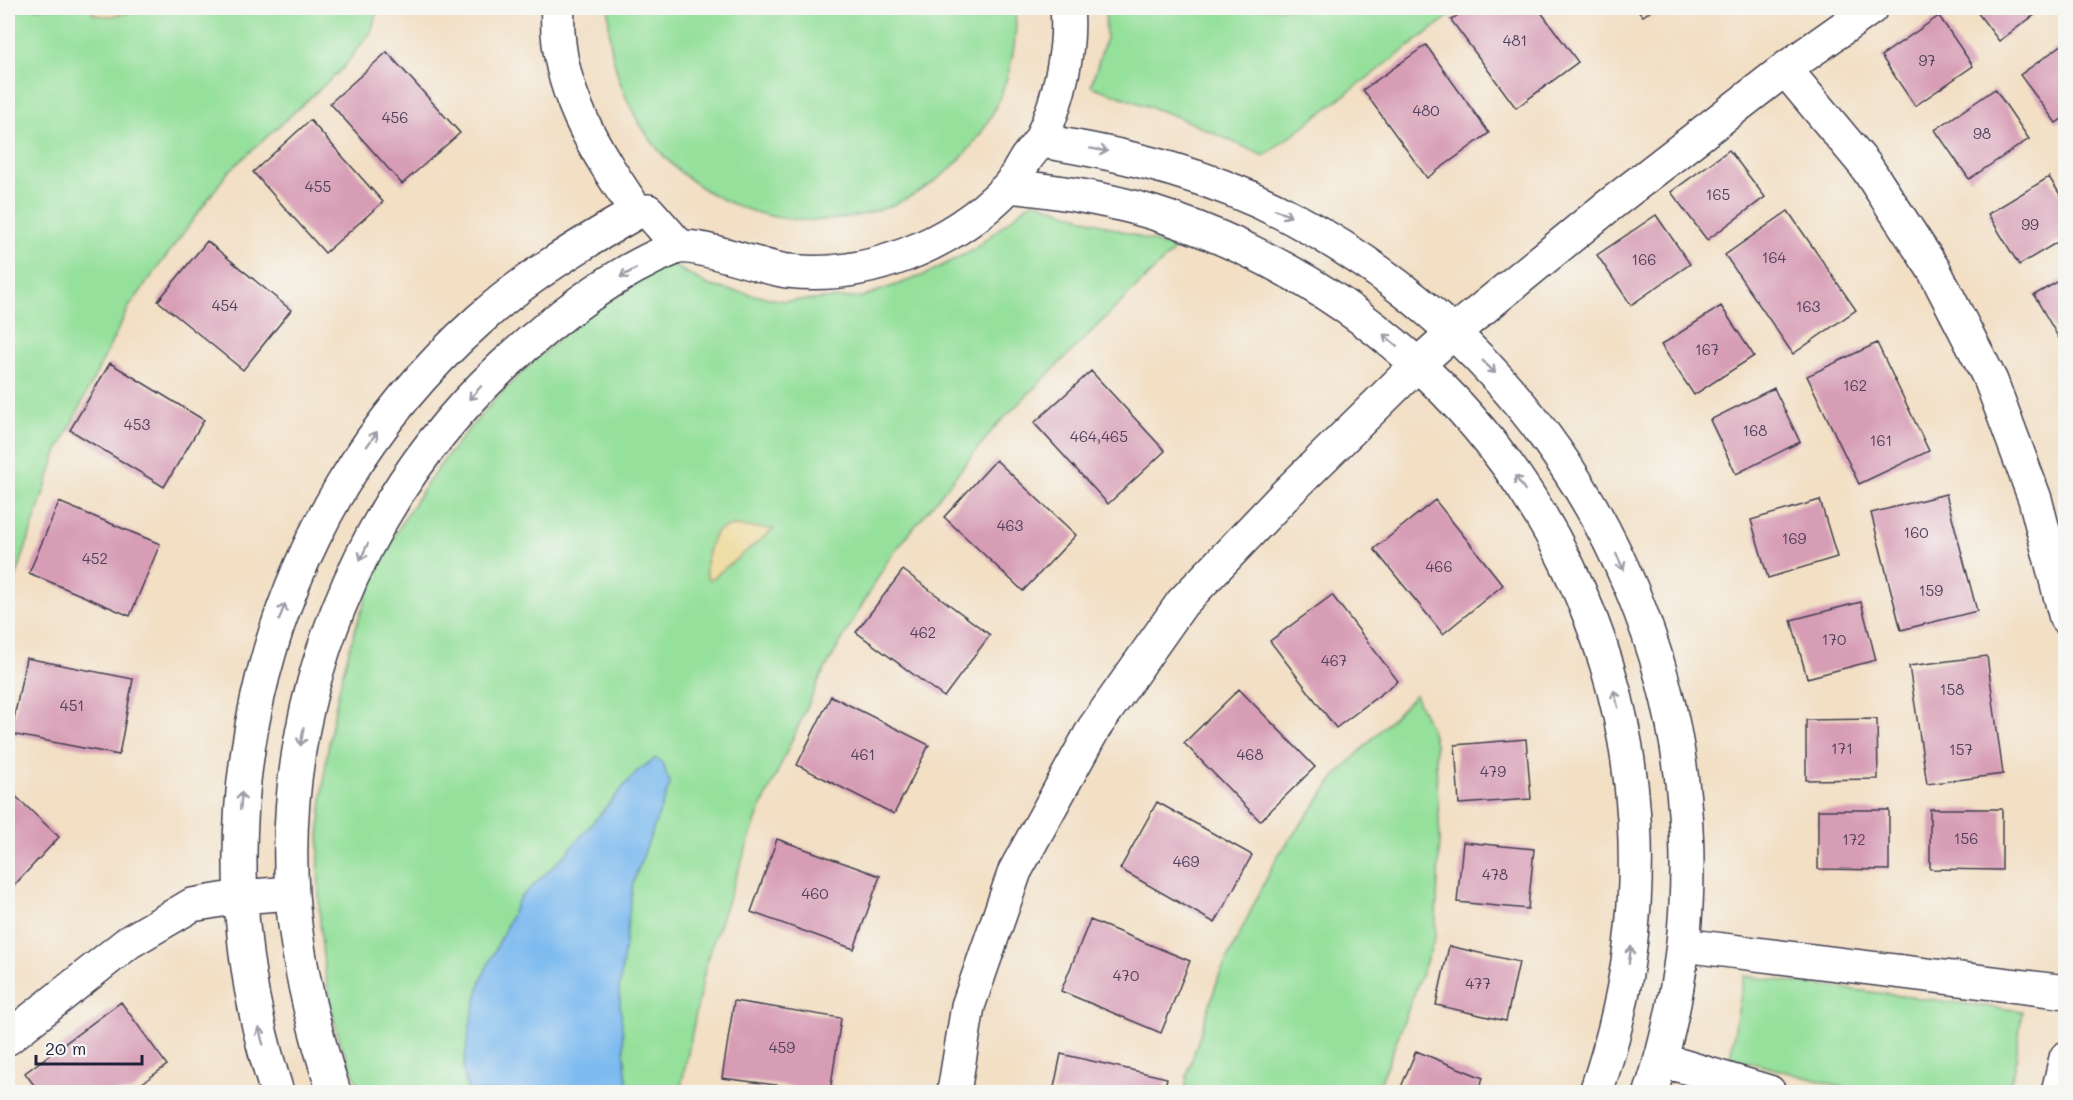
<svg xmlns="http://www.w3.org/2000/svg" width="2073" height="1100" viewBox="0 0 2073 1100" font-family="Mali,sans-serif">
<rect width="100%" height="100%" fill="#f6f6f2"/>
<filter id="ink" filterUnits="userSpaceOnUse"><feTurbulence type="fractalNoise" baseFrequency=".0167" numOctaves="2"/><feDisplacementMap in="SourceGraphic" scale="12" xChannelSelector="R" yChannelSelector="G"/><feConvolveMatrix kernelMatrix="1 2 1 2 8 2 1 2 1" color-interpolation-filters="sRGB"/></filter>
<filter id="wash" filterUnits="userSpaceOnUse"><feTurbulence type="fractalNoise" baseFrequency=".008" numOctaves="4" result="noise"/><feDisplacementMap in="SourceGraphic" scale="24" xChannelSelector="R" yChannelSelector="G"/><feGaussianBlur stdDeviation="1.35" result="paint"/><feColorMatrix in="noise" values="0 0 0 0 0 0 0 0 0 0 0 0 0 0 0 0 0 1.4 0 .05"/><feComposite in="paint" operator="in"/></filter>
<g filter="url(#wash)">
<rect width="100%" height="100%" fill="#f2dfc4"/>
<path fill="#95e09b" stroke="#5c816b" stroke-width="1.5" d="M8,8H378L371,32L343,68L228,172L129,307L56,455L8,602Z
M609,8H1015C1018,36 1012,65 1002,92C942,250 723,265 638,121C618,86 607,47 609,8Z
M1105,8H1460L1264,156L1178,117L1091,86L1106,38Z
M1033,201L1175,249L995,427L888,560L821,676L758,815L707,959L680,1092H361C354,1073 344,1054 338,1034C300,896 320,701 377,571C393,534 416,499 439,467C499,384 578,321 656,256L710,286L784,301L862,297L924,275L973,250Z
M1415,695L1431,729L1435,744L1440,839L1435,938L1378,1090L1376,1092H1185L1187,1075L1219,976L1277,857L1336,776Z
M1744,976L2022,1011L2015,1068L2008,1092H1861L1730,1057Z"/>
<path fill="#eeda9e" stroke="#887e6c" stroke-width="1.5" d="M94,8H140L138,10C124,14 106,20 92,13Z
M732,526L774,529L710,580C701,572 709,538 719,530C722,528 728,527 732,526Z"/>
<path fill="#7cbaef" stroke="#4f6e95" stroke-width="1.5" d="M656,758L663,764L670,784L633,883L619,991L627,1082L631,1092H468L463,1071L470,1025L481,980L519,899L565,855L636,772Z"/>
<g id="blocks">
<path fill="#d79db5" d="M1468,8H1538L1578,62L1516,108L1451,20Z
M1636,8H1655L1643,16Z
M1974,8H2044L1999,41Z
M1939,16L1973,66L1915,106L1881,56Z
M2066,42V116L2056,123L2020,75Z
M1426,45L1489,133L1427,178L1363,90Z
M387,52L460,133L402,184L330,103Z
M1995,89L2029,139L1969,179L1935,130Z
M310,120L383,202L325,253L253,172Z
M1729,150L1765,197L1707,240L1671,192Z
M2049,177L2066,204V237L2019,265L1988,214Z
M1788,211L1856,310L1793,354L1725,255Z
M1656,215L1690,264L1631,305L1597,255Z
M207,241L291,310L243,370L158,301Z
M2066,277V346L2064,347L2034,295Z
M1721,306L1754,356L1694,395L1661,345Z
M1877,343L1929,451L1859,484L1807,376Z
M110,363L204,420L164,487L70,430Z
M1091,371L1165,451L1108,504L1034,423Z
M1774,388L1800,442L1736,474L1710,420Z
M996,460L1076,535L1023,591L944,517Z
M1946,494L1977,611L1901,630L1871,513Z
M1435,500L1503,585L1443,634L1374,549Z
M1820,500L1837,557L1768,578L1751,520Z
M59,502L160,544L130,616L29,573Z
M903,570L990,635L944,697L856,632Z
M1332,595L1398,681L1336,728L1270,641Z
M1861,602L1876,660L1807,678L1791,620Z
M1987,656L2003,774L1927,784L1909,666Z
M26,658L133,679L119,755L11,734Z
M1239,689L1315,767L1260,821L1184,743Z
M831,696L929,745L894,814L797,765Z
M1877,719L1878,779L1806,780V720Z
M1526,739L1531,799L1459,804L1455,745Z
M8,789L59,837L8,892Z
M1157,802L1252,855L1215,923L1120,869Z
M1930,809H2002V870L1930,869Z
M1818,810H1889V870L1818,869Z
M777,839L880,876L854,949L751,912Z
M1463,842L1534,849L1528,909L1457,902Z
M1090,920L1190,961L1161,1033L1061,991Z
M1449,946L1519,962L1506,1021L1436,1005Z
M734,1001L841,1018L830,1092L722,1078Z
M121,1002L167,1065L130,1092H39L25,1073Z
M1416,1051L1483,1078L1477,1092H1399Z
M1061,1054L1167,1078L1164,1092H1053Z"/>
</g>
</g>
<g filter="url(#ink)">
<use href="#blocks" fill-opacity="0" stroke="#413e50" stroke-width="1.5"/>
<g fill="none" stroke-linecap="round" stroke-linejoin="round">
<defs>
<path id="minor" d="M558,8C553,86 595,150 637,212L648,211L679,246
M1785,69L1865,165L1934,270L1991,381L2035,499L2066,618
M1041,141C1129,155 1215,176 1294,219C1609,388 1762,751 1651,1092
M1009,186C1063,192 1117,200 1169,218C1536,344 1722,726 1596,1092
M1683,945L2066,992
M8,1038L129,942L192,905L239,897L292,893
M1662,1060L1769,1092
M277,1092C188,818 261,515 478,321C526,277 581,244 637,212
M334,1092C313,1028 297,963 292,894C280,699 359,501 502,367C551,321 611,274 675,248C694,241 761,268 788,271C867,280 952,245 1007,188C1014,181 1019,170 1024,162C1029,153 1038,146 1042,137C1059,99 1071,49 1067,8
M954,1092L968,1006L1015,871L1094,728L1182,603L1287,493L1418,364L1454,332L1607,207L1785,69L1871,8
M2058,1092L2066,1058"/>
</defs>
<use href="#minor" stroke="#413e50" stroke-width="36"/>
<use href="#minor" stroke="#fff" stroke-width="33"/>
</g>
<defs><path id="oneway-shaft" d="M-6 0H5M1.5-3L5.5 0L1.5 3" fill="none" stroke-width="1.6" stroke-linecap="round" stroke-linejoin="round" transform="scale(1.5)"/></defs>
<g stroke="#9c9ca7">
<use href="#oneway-shaft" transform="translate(1099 150) rotate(10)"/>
<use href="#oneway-shaft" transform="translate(1283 213) rotate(25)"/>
<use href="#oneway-shaft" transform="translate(628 273) rotate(151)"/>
<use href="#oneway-shaft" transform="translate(1390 340) rotate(-140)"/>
<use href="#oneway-shaft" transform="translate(1489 367) rotate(45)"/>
<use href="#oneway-shaft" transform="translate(475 393) rotate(132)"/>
<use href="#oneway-shaft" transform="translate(372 439) rotate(-55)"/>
<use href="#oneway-shaft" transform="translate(1520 483) rotate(-125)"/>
<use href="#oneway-shaft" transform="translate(364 552) rotate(115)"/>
<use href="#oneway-shaft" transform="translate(1620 562) rotate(65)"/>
<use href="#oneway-shaft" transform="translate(282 612) rotate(-70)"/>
<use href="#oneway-shaft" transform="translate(1616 699) rotate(-104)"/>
<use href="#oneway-shaft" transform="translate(302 737) rotate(100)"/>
<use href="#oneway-shaft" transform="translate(241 801) rotate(-85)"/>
<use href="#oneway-shaft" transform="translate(1630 955) rotate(-82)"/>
<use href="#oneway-shaft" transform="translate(261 1036) rotate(-104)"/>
</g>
</g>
<g text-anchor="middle" stroke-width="6" stroke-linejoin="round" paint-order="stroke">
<g font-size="15" fill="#4f415a">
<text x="1515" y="46">481</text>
<text x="1927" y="66">97</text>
<text x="1426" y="116">480</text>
<text x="395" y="123">456</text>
<text x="1982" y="139">98</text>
<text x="318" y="192">455</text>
<text x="1718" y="200">165</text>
<text x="2030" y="230">99</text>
<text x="1774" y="263">164</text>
<text x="1644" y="265">166</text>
<text x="225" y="311">454</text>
<text x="1808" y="312">163</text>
<text x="1707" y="355">167</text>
<text x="1855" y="391">162</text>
<text x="137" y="430">453</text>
<text x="1755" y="436">168</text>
<text x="1099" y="442">464,465</text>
<text x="1881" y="446">161</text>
<text x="1010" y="531">463</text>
<text x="1916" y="538">160</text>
<text x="1794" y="544">169</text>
<text x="95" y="564">452</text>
<text x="1439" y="572">466</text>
<text x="1931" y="596">159</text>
<text x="923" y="638">462</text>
<text x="1834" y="645">170</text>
<text x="1334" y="666">467</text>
<text x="1952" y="695">158</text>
<text x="72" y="711">451</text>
<text x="1842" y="754">171</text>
<text x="1961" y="755">157</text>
<text x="863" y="760">461</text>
<text x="1250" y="760">468</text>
<text x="1493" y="777">479</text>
<text x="1966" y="844">156</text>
<text x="1854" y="845">172</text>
<text x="1186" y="867">469</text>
<text x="1495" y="880">478</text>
<text x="815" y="899">460</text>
<text x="1126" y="981">470</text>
<text x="1478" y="989">477</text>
<text x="782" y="1053">459</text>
</g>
</g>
<rect width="2073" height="1100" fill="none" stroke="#f6f6f2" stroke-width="30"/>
<path d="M36 1055v9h106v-9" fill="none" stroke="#22223b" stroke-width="3"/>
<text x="45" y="1055" font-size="18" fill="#22223b" stroke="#f6f6f2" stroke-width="4.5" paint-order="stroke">20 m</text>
</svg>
